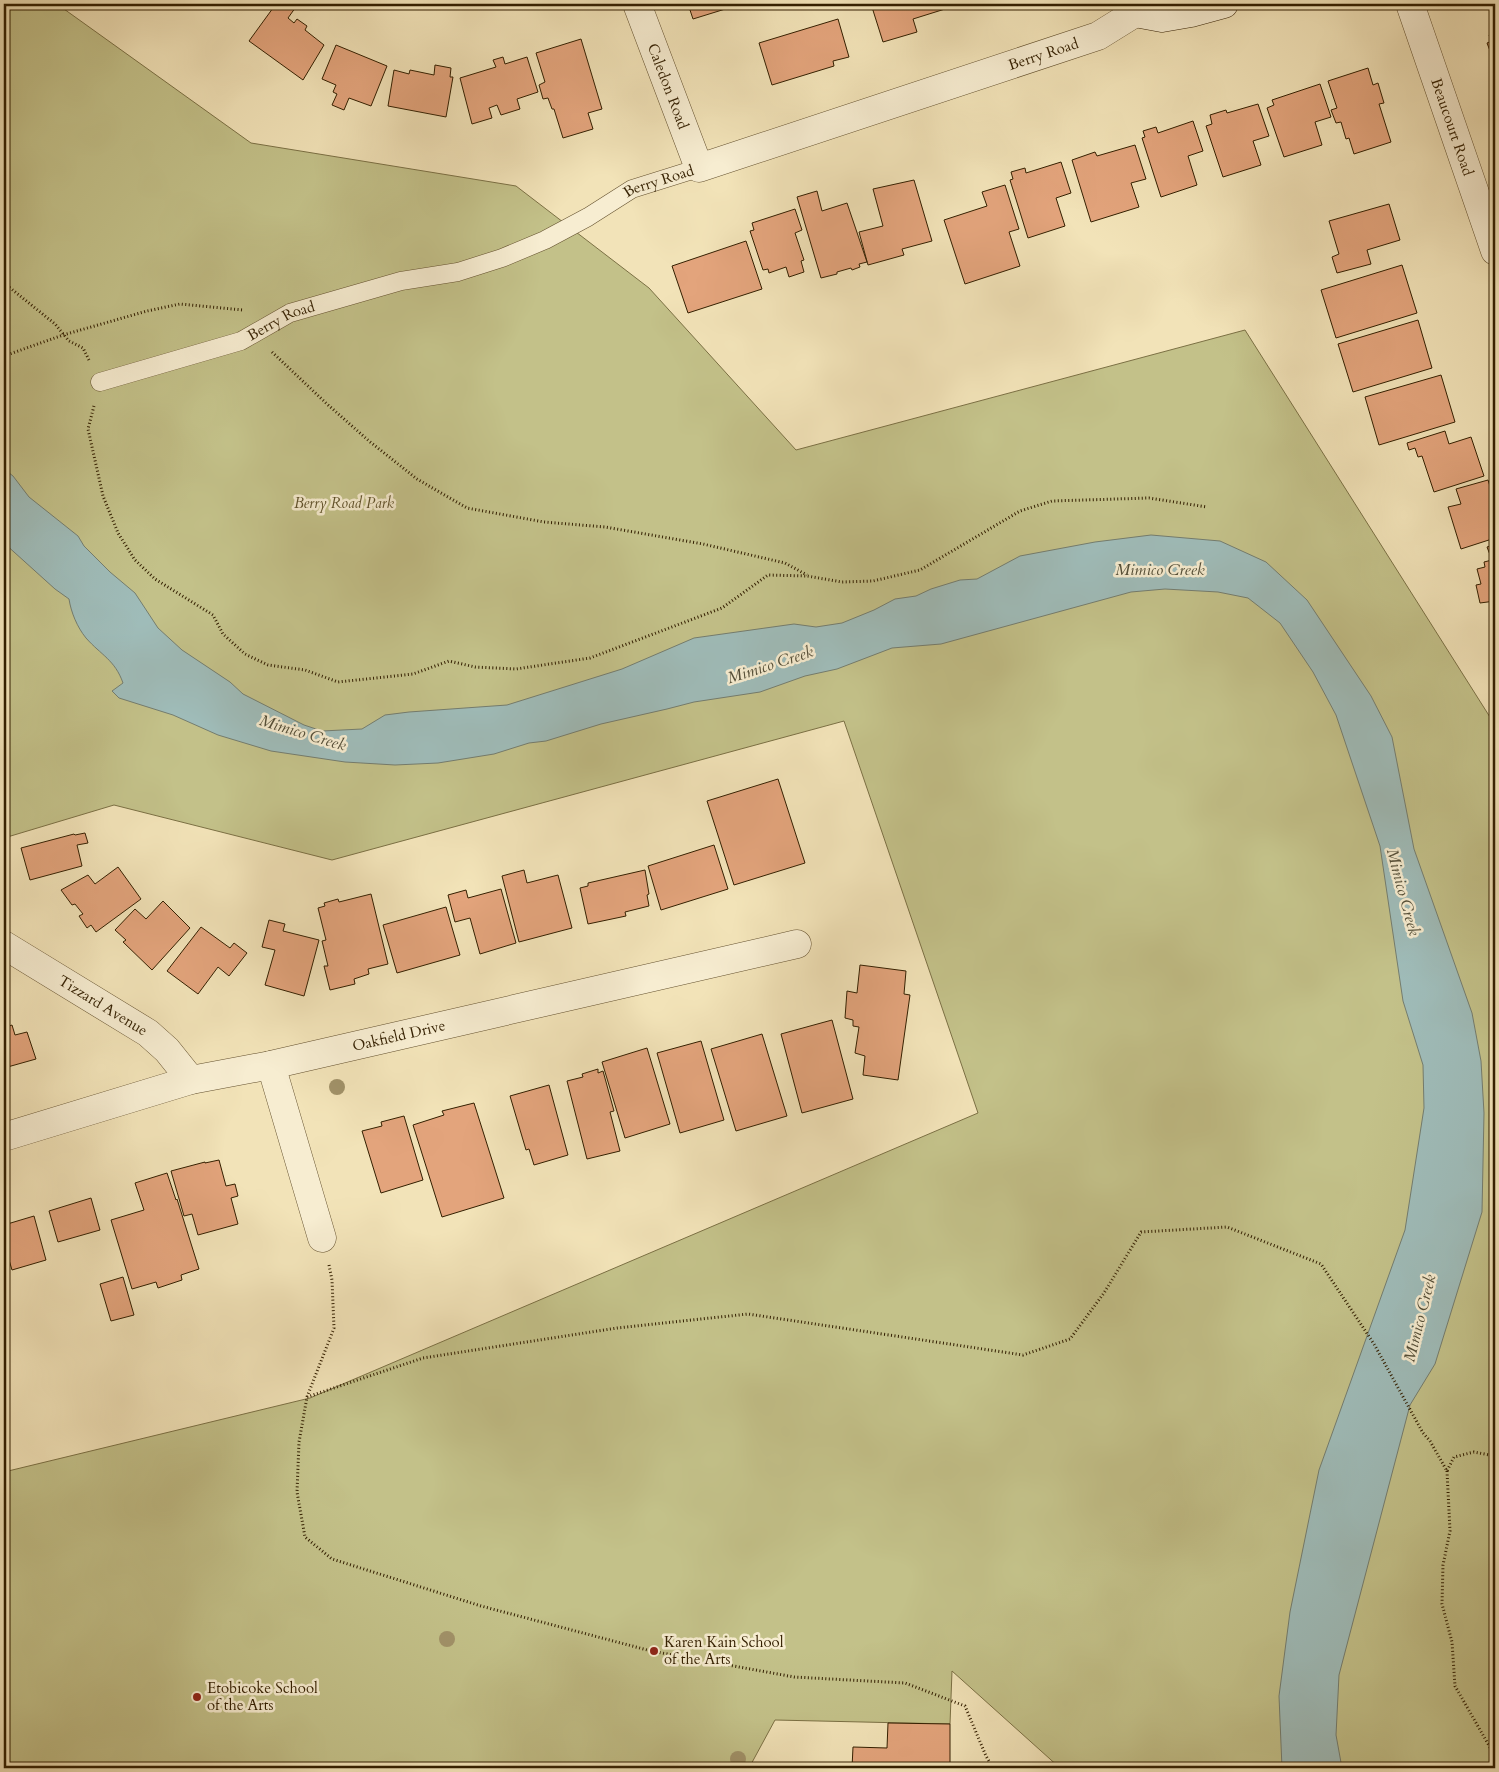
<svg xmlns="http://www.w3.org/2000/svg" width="1499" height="1772" viewBox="0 0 1499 1772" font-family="Cardo,serif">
<rect width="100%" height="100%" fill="#f2e3b8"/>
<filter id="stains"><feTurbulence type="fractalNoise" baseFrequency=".004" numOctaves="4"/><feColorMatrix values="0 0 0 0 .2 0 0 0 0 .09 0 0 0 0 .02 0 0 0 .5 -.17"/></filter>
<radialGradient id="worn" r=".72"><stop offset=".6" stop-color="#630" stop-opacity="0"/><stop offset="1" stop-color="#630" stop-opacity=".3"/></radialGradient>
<path fill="#c3c189" stroke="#7b7044" d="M4,4H57L251,143L516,186L649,288L796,450L1245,330L1495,725V1768H1060L952,1671L950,1724L775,1720L749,1768H4V1472L310,1398L978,1113L844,721L332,860L114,805L4,838Z"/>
<path fill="#9fbcb9" stroke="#747d6f" d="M4,469L13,476L29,497L78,536L84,546L110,572L135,593L158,628L182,650L230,682L243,694L304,725L322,731L362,729L385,715L409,712L507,705L622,669L694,638L794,624L816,627L842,623L874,610L895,599L916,596L931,589L960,580L977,579L1020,556L1095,542L1151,535L1220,541L1266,562L1307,600L1371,696L1392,737L1414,849L1472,1013L1481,1061L1484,1113L1482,1212L1435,1364L1410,1405L1339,1675L1336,1735L1342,1768H1282L1279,1696L1290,1612L1319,1470L1405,1230L1424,1108L1423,1065L1403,1001L1380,846L1336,715L1313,672L1280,623L1248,598L1218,592L1165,589L1131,592L941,644L892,648L837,669L805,676L760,692L694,702L667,709L601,724L546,741L529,743L494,754L438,763L395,765L345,762L271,751L218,735L173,715L119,698L112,691L123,683C115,660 101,655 86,638C77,627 71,612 69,599L55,589L4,543Z"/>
<path fill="#e3a47c" stroke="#331f00" d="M271,4H298L288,18L294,23L297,19L307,26L305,30L324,45L303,80L249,41L273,8L270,6Z
M688,4H734L735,6L693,19Z
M871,4H961L913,19L917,32L883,42Z
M838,19L849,57L833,61L834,66L772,85L759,43Z
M1495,33V73L1490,57L1492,56L1487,43L1492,41L1489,35Z
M581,39L602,109L588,113L593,129L563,138L554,109H552L548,98L543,99L539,85L545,82L536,53Z
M336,45L387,66L371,106L349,98L344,110L332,105L337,94L333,92L336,85L322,79Z
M503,57L505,64L527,57L538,92L517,99L520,109L501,115L497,105L489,108L492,118L472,124L460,78L496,67L493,60Z
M435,65L451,68L450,77H453L446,117L388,106L394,70L409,74L410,70L434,75Z
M1368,68L1373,85L1378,83L1384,103L1379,104L1391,142L1354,154L1349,138L1346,139L1341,122L1336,123L1331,110L1337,108L1328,81Z
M1320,84L1331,117L1315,122L1322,145L1284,157L1267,108L1274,105L1272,100Z
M1258,104L1269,136L1253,141L1261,165L1223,177L1206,126L1212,124L1210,115L1226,110L1227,113Z
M1193,121L1203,151L1188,156L1197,185L1161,197L1142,138L1145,137L1143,131L1156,127L1158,133Z
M1135,145L1146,179L1131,183L1139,207L1091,222L1072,160L1095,152L1097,156Z
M1061,162L1071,193L1056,198L1065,226L1028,238L1010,180L1013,179L1011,172L1025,168L1026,173Z
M914,180L932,241L902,249L904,255L868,265L859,232L883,226L873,189Z
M1005,185L1019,229L1009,232L1020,266L965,284L944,220L987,206L982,192Z
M817,191L822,211L847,203L867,262L859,264L860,267L852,270L851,268L837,272V274L821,278L797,197Z
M1389,204L1400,240L1367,250L1371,264L1337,273L1332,257L1339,254L1329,221Z
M795,209L802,230L795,233L804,260L801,261L804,272L789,277L786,267L769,273L768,269L763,270L750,231L754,230L752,223Z
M746,241L762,289L688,313L672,266Z
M1402,265L1417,313L1336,338L1321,290Z
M1418,320L1432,368L1353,392L1338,344Z
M1441,375L1455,422L1379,445L1365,397Z
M1445,431L1449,444L1471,437L1484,476L1434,492L1422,456L1418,457L1415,448L1409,450L1407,443Z
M1488,480L1495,502V538L1461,549L1448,507L1461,504L1456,489Z
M1495,544V601L1480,603L1476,585L1481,584L1477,569L1485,567L1484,562L1492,560L1487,547Z
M778,779L805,863L734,885L707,801Z
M85,833L88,843L77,845L82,866L30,880L21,848L74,834L75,835Z
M714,845L728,889L661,910L648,866Z
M118,867L141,899L96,932L91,925L87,928L79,916L83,914L75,904L72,905L61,890L88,875L95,884Z
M524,870L527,883L558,875L572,928L519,942L502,876Z
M645,870L649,894L647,895L649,906L625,912L626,916L588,924L580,888L588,886V883Z
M501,889L516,943L480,954L470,918L455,922L448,895L466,890L468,898Z
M371,894L388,964L368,969L369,974L354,979L355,984L330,990L324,966H328L322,941L326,940L318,908L325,906L324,903L338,899L339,902Z
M163,901L190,928L152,970L123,942L126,940L115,930L135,909L146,919Z
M446,907L460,955L397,973L383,925Z
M269,920L285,924L283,931L319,940L304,996L265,985L275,950L262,947Z
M201,927L230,948L234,943L247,953L229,976L218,967L198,994L167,971Z
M860,965L906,971L904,994L910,995L898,1080L863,1075L865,1056L855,1053L859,1027L853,1026V1020L845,1018L847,991L857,993Z
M832,1020L853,1099L802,1113L781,1034Z
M12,1025L15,1035L27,1032L36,1059L4,1068V1028Z
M762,1034L787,1116L736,1131L711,1049Z
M701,1041L724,1120L680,1133L657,1053Z
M647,1048L670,1124L625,1138L602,1062Z
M598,1069V1073L603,1071L614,1111L610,1112L620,1151L587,1159L567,1081L583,1077L582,1074Z
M549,1085L568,1155L534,1165L529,1149L526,1150L510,1096Z
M474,1103L504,1198L442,1217L413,1125L444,1115L442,1111Z
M404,1116L423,1180L381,1193L362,1131L382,1126L381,1122Z
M219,1160L226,1186L235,1184L238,1196L231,1198L238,1224L198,1235L192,1214L184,1216L171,1171L205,1162V1163Z
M167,1173L176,1200L177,1199L199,1269L181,1275L182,1280L158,1288L156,1282L132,1289L111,1220L144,1210L135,1183Z
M91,1198L100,1230L58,1242L49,1211Z
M34,1216L46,1260L12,1270L4,1243V1225Z
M123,1277L134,1315L111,1321L100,1284Z
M888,1723L950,1724V1768H852L853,1747L887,1748Z"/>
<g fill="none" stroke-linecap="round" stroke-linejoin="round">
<defs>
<g id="lane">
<path id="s1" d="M100,382L241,341L290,313L401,281L458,272L502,258L545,240L588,217L632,189L699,168"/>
</g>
<g id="street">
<path id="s2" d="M637,4L699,168L1098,36L1135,13"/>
<path id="s3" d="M1410,4L1495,251"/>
<path id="s4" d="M4,945L148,1033L167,1050L191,1080"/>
<path d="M271,1065L322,1238"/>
<path id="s5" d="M4,1137L191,1080L271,1065L797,944"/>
</g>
<path id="secondary" d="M1127,4L1135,13L1162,18L1191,13L1224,4"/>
</defs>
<use href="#lane" stroke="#63502e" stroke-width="19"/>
<use href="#street" stroke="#63502e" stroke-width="29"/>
<use href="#secondary" stroke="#331f00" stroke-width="29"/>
<path stroke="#331f00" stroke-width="3" stroke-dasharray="1 2.5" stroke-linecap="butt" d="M4,283L55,324L69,341L83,348L89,360
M272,352L327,404L369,441L417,479L467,508L544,522L605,527L703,544L785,563L807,575
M4,356L63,335L147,311L180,304L243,310
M94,406L88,429L103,496L118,533L135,560L155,579L213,615L223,634L245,654L268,665L305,670L338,682L413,674L449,661L475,667L516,669L590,658L722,608L768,575L807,576L842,582L873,581L920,570L1020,511L1052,501L1149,498L1207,507
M329,1265L332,1280L334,1328L307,1397L299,1442L297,1492L305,1537L332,1559L481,1606L651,1651L794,1677L905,1683L965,1706L986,1756L993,1768
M307,1397L423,1358L617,1328L748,1314L1023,1355L1070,1339L1104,1293L1141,1232L1227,1227L1321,1264L1374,1344L1423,1433L1430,1441L1447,1471L1454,1457L1474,1452L1495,1456
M1447,1471L1450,1531L1443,1565L1442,1604L1452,1642L1455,1686L1495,1756"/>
<use href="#lane" stroke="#f7edd1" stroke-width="18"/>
<use href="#street" stroke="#f7edd1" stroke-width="28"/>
<use href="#secondary" stroke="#f7edd1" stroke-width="28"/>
</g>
<g fill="#a19269">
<circle cx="337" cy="1087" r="8"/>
<circle cx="447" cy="1639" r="8"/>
<circle cx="738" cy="1759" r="8"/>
</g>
<g fill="#8f2418" stroke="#f7edd1" stroke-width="2">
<circle cx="654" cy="1651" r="5"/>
<circle cx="197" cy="1697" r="5"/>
</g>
<g text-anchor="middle" stroke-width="5" stroke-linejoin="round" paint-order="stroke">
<g font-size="15" fill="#331f00" stroke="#f7edd1">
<text dy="5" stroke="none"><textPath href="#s2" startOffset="538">Berry Road</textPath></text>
<text dy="5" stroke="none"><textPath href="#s2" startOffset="88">Caledon Road</textPath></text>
<text dy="5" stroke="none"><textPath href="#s3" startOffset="130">Beaucourt Road</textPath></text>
<text dy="5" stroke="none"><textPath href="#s1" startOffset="598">Berry Road</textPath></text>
<text dy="5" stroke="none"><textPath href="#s1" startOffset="192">Berry Road</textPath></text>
<text dy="5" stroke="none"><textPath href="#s4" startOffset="116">Tizzard Avenue</textPath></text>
<text dy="5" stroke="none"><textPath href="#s5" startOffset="408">Oakfield Drive</textPath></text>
</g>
<g font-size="15" font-style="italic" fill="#5e5029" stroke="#f7edd1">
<text x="344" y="508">Berry Road Park</text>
</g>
<g font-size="15" fill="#331f00" stroke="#f7edd1" text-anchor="start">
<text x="664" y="1647">Karen Kain School<tspan x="664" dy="17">of the Arts</tspan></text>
<text x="207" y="1693">Etobicoke School<tspan x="207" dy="17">of the Arts</tspan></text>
</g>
<g font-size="16" font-style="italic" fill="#534e38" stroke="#f7edd1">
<text x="1160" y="575">Mimico Creek</text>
<text transform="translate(770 664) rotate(-18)" y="6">Mimico Creek</text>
<text transform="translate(303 732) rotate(17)" y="6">Mimico Creek</text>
<text transform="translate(1404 892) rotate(75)" y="6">Mimico Creek</text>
<text transform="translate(1419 1318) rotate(-76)" y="6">Mimico Creek</text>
</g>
</g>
<rect width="1499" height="1772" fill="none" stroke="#f2e3b8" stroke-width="20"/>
<rect x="5" y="5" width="1489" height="1762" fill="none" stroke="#331f00" stroke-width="2.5"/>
<rect x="10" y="10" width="1479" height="1752" fill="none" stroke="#331f00"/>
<rect width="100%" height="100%" filter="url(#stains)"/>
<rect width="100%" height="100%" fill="url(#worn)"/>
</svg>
